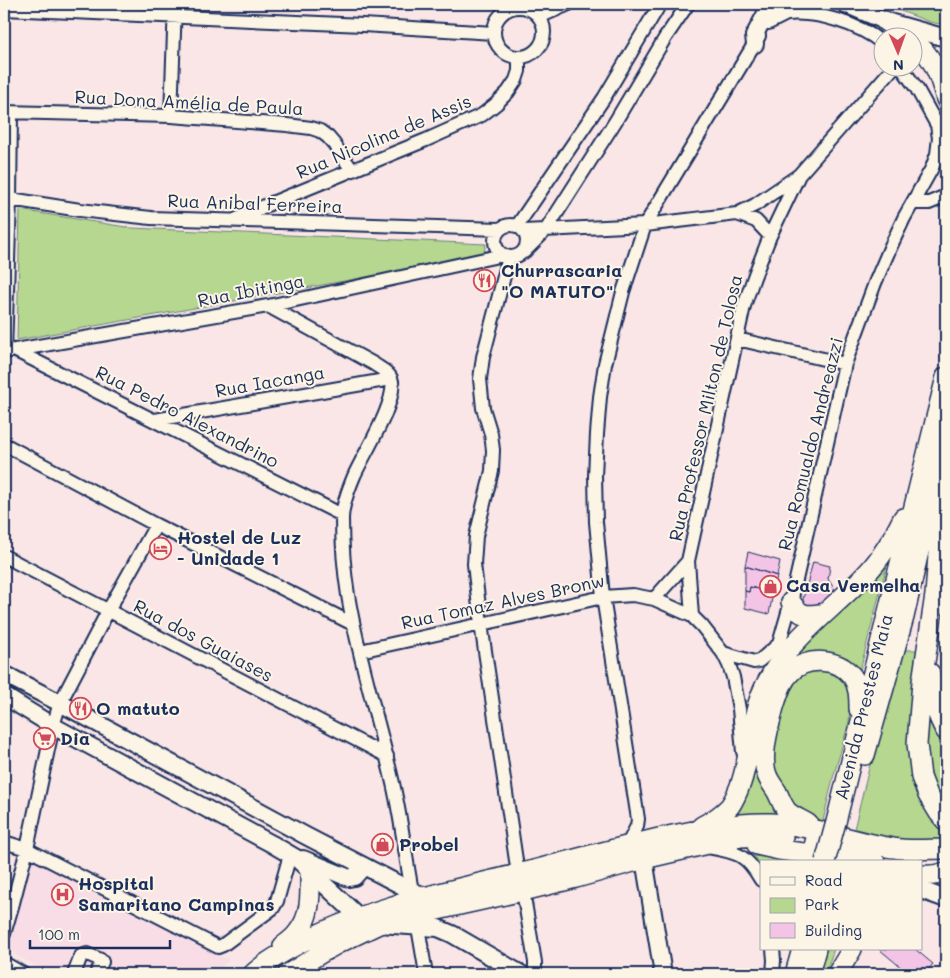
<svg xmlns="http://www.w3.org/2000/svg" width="950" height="978" viewBox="0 0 950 978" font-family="Mali,sans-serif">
<rect width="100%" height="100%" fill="#fae6e6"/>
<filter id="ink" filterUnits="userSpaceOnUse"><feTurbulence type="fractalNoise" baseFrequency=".02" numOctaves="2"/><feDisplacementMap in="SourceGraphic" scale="10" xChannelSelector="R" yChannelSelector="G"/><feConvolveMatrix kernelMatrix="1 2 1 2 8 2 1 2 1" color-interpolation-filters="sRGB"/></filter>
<g filter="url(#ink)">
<path fill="#f8dce6" d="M34,859L36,860L229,960L212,974H51L21,958L14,953L9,946V941L30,862Z"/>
<path fill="#b5d790" stroke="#688377" d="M882,4H946V25L930,22Z
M20,210L132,228L486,244L483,256L17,340Z
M888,561L859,674L848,658L823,654L795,657Z
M904,650H918L912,718L946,826V843L923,844L853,833L873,752Z
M825,668L842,676L851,696L849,722L833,778L822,825L790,807L772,773V754L787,689L804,671Z
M927,706L946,740V807L939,799L925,754Z
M756,761L787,819L725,818C743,798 753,789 756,761Z
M752,856L815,861L761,862V870Z
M824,949H834L825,974H817Z"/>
<path fill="#f4c4e7" stroke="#1b2f5e" d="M748,552L780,561L777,576L745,566Z
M813,562L830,566L828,579L836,591L818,607L802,603Z
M745,566L777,576L773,593L750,587L749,592L745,591Z
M750,587L773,593L769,614L745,608V591L749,592Z
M879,949H915L933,964L925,974H909Z"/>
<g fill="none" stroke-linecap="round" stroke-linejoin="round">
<defs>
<path id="minor" d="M494 32a25 25 0 1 1 50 0a25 25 0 1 1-50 0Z
M4,9L363,25L494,33
M787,14C817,11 860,24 882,43
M539,17L569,4
M4,112L171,116L287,125L311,128L320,131L328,137L334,144L352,170
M171,116L175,4
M4,198L80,210L151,218L500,229
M913,203H929L946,196
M737,214L756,221L770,236
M235,220L267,205L426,140L482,115L496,104L508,92L516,80L519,71V57
M495 241a16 16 0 1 1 32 0a16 16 0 1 1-32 0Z
M517,226L604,98L660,4
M524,231L645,225L737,214L755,205L799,175
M524,252L546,230L615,122L665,38L688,4
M509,257L483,357L480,379L483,408L491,434L493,450L492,471L476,536L474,564L481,624L518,874
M268,306L374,364C379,368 388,371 391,378C400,398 363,455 354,476C349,488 342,507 342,519C342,545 344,570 348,595C358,657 378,718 392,779C401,816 405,854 412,891
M737,339L845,364
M16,351L342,515
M4,352L268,306L503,255
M5,352L10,199L11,113
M155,420L391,379
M4,444L156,525L353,624
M4,556L387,756
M654,599L688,561
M692,616L688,561L744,306L754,277L770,236L799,175L893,68
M360,651L603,597L633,595L654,599L692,616L702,626L723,653L729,665L733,677L739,709L743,752
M723,653L754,662L759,661L779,644L791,602L845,364L875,283L890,248L904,218L932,168L937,154L939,138L937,125L917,89L902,68
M4,842L27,849L218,947L223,945L273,908L277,901L290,855
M627,846L637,826L638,819L603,597L596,522L595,476L597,434L600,397L605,364L623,292L645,225L759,36
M708,847C737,852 746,854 761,880
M523,891L535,962V974
M418,927L426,974
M4,934L13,903L27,849L53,726L60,703L108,611L156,525
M4,963L23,974
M74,974L81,956L87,954L101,960L102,962L96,974
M773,974L774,960L773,949"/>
<path id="major" d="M845,4L885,21L946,38
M768,21L802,4
M755,44L754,36L771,4
M4,674L60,703L306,836L412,891L428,897
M4,696L53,726L272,844L296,858L359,917L379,924L438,928L452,934L521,974
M303,859L349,878L354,877L364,866
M644,859L663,974
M921,890L946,899"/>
<path id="highway" d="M885,21L911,38
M912,39C933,56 939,74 946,99
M945,486L939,542L935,595L922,682L917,744L921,777L928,795L939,813L946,821
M791,602C800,617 807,616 824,613
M930,673C932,693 935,714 946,731
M865,755L904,617L925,525L946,446
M836,822L946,377
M808,824C802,820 794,817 788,812C783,807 780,798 777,792C774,787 769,781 767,775C760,757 769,726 774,707C778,695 781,682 790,673C806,656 838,658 852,676C859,686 859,698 859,709
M702,826C712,821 722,815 730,806C735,799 738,791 741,783C752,751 750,714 766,684C789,638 834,609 868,572C883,556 893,538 903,518
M815,842L875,862
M757,845L779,850L804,853L837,862
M921,875C930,876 938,875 946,872
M283,946C288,942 294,938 298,932C312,915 310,892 310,871
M253,974C264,963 279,955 293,947C369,905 455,890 538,869C578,858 618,848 659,838C696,830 733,822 771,823C813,825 852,842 893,848C910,851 929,849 946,849
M288,974L323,952L339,943L379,924L398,919L464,904L523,891L576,878L644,859L721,841L740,837L766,836L783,837
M795,974L802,949
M809,974L816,949
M837,974L852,949"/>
</defs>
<use href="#minor" stroke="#1b2f5e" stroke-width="16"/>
<use href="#major" stroke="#1b2f5e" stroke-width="20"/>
<use href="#highway" stroke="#1b2f5e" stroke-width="22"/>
<use href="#minor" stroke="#fcf5e5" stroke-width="12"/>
<use href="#major" stroke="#fcf5e5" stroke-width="16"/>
<use href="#highway" stroke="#fcf5e5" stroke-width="19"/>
<defs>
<path id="highway-bridge" d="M825,862L836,822"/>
</defs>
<use href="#highway-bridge" stroke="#1b2f5e" stroke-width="22" stroke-linecap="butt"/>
<use href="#highway-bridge" stroke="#fcf5e5" stroke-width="19"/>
</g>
</g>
<defs>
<symbol id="restaurant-ring" viewBox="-11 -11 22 22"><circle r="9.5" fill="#fcf5e5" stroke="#d1495b" stroke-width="1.5"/><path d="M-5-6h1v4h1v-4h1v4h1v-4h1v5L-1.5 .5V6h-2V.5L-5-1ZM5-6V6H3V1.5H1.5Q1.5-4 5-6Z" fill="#d1495b"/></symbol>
<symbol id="hotel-ring" viewBox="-11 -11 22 22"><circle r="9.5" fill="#fcf5e5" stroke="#d1495b" stroke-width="1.5"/><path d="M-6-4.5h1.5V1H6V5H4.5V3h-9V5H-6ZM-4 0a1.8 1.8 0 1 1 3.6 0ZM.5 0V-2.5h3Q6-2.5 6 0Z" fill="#d1495b"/></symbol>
<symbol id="shop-ring" viewBox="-11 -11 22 22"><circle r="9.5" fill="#fcf5e5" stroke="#d1495b" stroke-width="1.5"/><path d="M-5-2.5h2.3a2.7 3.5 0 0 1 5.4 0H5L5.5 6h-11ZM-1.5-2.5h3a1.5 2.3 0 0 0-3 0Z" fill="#d1495b"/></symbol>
<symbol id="supermarket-ring" viewBox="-11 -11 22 22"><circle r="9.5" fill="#fcf5e5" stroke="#d1495b" stroke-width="1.5"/><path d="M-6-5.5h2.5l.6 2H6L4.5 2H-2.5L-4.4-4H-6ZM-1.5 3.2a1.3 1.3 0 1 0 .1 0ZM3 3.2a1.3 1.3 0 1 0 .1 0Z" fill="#d1495b"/></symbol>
<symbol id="hospital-ring" viewBox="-11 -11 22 22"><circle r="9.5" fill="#fcf5e5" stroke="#d1495b" stroke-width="1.5"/><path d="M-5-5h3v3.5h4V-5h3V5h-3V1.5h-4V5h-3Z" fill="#d1495b"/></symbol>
</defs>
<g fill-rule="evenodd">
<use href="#restaurant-ring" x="472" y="268" width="25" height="25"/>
<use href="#hotel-ring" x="148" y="536" width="25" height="25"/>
<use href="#shop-ring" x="758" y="574" width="25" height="25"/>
<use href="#restaurant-ring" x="68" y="696" width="25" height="25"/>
<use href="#supermarket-ring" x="32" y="726" width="25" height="25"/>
<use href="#shop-ring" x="370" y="832" width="25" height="25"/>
<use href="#hospital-ring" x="50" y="882" width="25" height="25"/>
</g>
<g text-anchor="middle" stroke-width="4" stroke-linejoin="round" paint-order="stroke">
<g font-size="18" fill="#1b2f5e" stroke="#fcf5e5">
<text transform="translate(189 103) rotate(3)" y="6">Rua Dona Amélia de Paula</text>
<text transform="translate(384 137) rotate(-23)" y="6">Rua Nicolina de Assis</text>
<text transform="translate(255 204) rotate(2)" y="6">Rua Anibal Ferreira</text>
<text transform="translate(251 291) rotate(-11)" y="6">Rua Ibitinga</text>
<text transform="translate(270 382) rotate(-10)" y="6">Rua Iacanga</text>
<text transform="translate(706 408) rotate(-77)" y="6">Rua Professor Milton de Tolosa</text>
<text transform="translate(187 417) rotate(27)" y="6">Rua Pedro Alexandrino</text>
<text transform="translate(811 444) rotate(-76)" y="6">Rua Romualdo Andreazzi</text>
<text transform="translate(503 602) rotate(-12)" y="6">Rua Tomaz Alves Bronw</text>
<text transform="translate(203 641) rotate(28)" y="6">Rua dos Guaiases</text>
<text transform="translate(864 707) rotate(-76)" y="6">Avenida Prestes Maia</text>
</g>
<g font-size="18" font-weight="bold" fill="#1b2f5e" stroke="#fcf5e5" text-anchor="start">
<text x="501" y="277">Churrascaria<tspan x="501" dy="21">"O MATUTO"</tspan></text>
<text x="177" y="544">Hostel de Luz<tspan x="177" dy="21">- Unidade 1</tspan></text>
<text x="786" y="592">Casa Vermelha</text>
<text x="96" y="715">O matuto</text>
<text x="60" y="745">Dia</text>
<text x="399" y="851">Probel</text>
<text x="78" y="890">Hospital<tspan x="78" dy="21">Samaritano Campinas</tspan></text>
</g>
</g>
<rect width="950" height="978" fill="none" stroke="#fcf5e5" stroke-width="20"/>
<rect x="10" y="10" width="930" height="958" fill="none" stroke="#1b2f5e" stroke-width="2" filter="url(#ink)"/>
<rect x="760" y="860" width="162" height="90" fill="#fcf5e5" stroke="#a2a6af"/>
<rect x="770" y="877" width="25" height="8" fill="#fcf5e5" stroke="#a2a6af"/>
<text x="805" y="886" font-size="15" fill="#1b2f5e">Road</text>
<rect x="770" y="898" width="25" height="15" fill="#b5d790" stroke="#a2a6af"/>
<text x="805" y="910" font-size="15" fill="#1b2f5e">Park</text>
<rect x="770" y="923" width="25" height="15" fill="#f4c4e7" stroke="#a2a6af"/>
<text x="805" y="936" font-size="15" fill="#1b2f5e">Building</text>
<g transform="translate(898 52) rotate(178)"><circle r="24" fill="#fcf5e5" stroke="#a2a6af"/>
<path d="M0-4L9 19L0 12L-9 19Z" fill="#d1495b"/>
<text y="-8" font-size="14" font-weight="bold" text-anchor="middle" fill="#1b2f5e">N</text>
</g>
<path d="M30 940v8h140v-8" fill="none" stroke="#1b2f5e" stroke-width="2.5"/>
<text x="38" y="940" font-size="15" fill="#1b2f5e" stroke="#fcf5e5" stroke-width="4" paint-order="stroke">100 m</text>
</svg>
